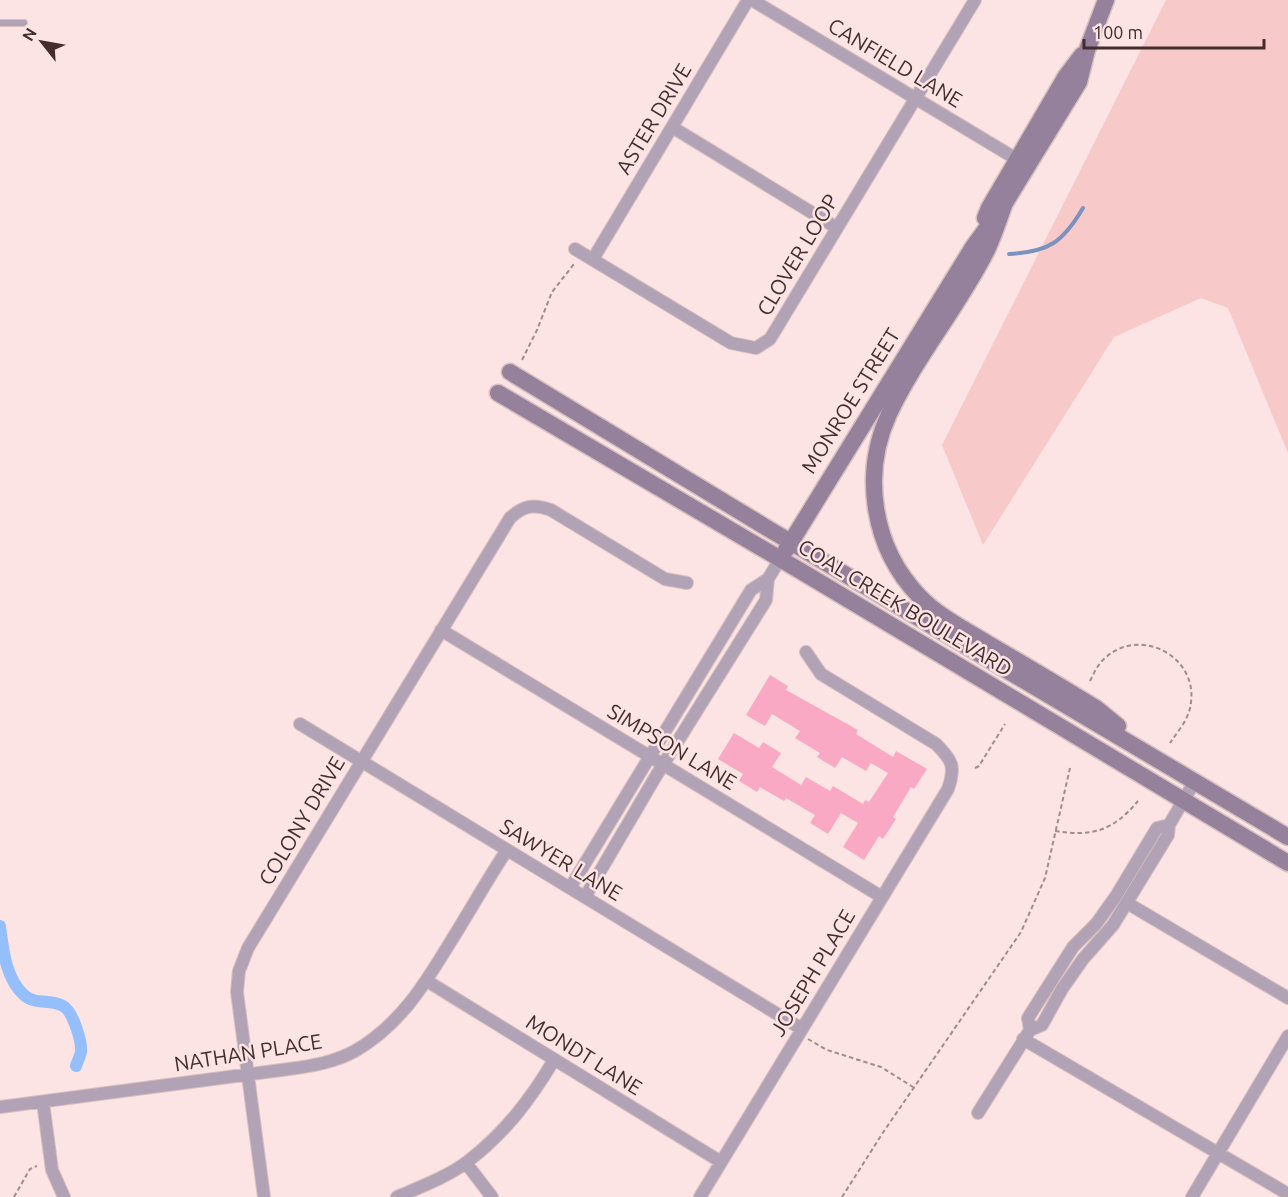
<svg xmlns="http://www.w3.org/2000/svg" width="1288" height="1197" viewBox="0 0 1288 1197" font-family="Ubuntu,sans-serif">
<rect width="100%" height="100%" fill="#fce4e4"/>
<path fill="#f7c9c9" d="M1166,0H1288V453L1228,308L1201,298L1114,337L983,545L942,445Z"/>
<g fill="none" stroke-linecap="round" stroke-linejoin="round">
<path stroke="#7c92be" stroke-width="4" d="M1009,254C1049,252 1063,242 1083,208"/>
<path stroke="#94befc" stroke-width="12" d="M0,926C3,948 5,978 24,995C35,1005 51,999 63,1006C73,1011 82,1042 81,1052C80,1057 77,1062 76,1066"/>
</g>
<path fill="#faa9c4" d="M770,675L788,686L786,690L858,730L856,734L893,757L896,751L927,769L914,789L911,787L893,817L896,819L883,839L879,836L864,860L843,847L858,823L841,813L828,834L810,823L815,815L786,798L784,801L760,787L757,792L739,781L743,774L718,759L734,733L759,748L763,742L781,753L772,767L801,785L806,777L830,791L833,786L863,804L865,800L869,802L888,773L871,763L866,771L842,757L835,768L817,757L820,753L795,738L800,731L772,714L765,726L746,715Z"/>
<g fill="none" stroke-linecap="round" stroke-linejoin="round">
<defs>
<path id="service" d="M0,23H24"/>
<path id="minor" d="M752,0L1018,160
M672,127L837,228
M575,249L731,343L756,348L770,339L975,0
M593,259L748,0
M441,630L882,897
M300,724L802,1029
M570,888L751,590L768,579
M585,897L656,776L766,600L768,579L780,559
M1127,903L1288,998
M427,981L721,1162
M1030,1030L1028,1018L1073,947L1096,924L1116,896L1157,828L1169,825
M1023,1039L1288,1194
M43,1102L52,1170L64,1197
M0,1107L289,1069C312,1066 335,1062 355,1051C400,1025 425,984 451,941C470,911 487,880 507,850
M978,1113L1030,1030L1042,1025L1062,989L1083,959L1113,925L1168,835L1169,825L1195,781
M466,1163L492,1197
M264,1197L237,992L239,971L248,948L510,518C524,505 534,504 551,510L665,579L687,583
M397,1197C420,1187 447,1177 467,1162C505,1133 530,1100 554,1060
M700,1197L948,789C956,766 952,760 936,744L821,674L806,652
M1192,1197L1288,1036"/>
<path id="secondary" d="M1005,203C999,219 994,235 987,250C959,306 915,358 889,414C861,475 873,548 919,596C938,616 964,629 987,643C1023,664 1060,686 1096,708L1118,726
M985,218L989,208L1066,76L1082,55
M510,372L767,528L1288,837
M498,393L804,573L1288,863
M786,550L973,247L1005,203L1079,82L1087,50L1106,0"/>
</defs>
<use href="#service" stroke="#d7bfbf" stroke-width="8"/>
<use href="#minor" stroke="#d7bfbf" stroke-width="14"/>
<use href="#secondary" stroke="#d7bfbf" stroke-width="19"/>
<path stroke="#a28b8b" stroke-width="2" stroke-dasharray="4.5 3" stroke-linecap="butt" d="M522,360L537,330L552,292L574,264
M1090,681C1094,673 1098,664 1105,658C1140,626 1197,656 1191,702C1190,718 1178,731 1170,743
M975,768L979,766L1005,724
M1055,831C1092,837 1113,831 1138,801
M808,1039L827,1050L881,1067L913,1087
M14,1197L30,1169L37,1166
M842,1197L884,1131L1021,932L1045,878L1070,768"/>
<use href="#service" stroke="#b1a3b5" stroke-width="6"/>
<use href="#minor" stroke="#b1a3b5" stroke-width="12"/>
<use href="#secondary" stroke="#95819b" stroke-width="16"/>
</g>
<g text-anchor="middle" stroke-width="5" stroke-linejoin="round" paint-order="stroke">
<g font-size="21" fill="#432d2d" stroke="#fce4e4">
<text transform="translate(895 63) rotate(31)" y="7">CANFIELD LANE</text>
<text transform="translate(654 119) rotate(-59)" y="7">ASTER DRIVE</text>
<text transform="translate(798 255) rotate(-59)" y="7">CLOVER LOOP</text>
<text transform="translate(851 401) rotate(-58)" y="7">MONROE STREET</text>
<text transform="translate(905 608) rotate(31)" y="7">COAL CREEK BOULEVARD</text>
<text transform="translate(672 747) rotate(31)" y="7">SIMPSON LANE</text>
<text transform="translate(302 821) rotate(-59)" y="7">COLONY DRIVE</text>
<text transform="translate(561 860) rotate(31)" y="7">SAWYER LANE</text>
<text transform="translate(813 973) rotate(-59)" y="7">JOSEPH PLACE</text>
<text transform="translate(248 1053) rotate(-9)" y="7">NATHAN PLACE</text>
<text transform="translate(584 1055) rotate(32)" y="7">MONDT LANE</text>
</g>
</g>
<g transform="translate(42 42) rotate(301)" stroke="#fce4e4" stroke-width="4.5" paint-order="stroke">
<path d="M0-4.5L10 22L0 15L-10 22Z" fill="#432d2d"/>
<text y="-9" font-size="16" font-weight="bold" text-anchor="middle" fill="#432d2d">N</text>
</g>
<path d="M1084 39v9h180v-9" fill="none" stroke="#432d2d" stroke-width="3"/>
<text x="1093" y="39" font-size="18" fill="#432d2d" stroke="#fce4e4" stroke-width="4.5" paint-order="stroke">100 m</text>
</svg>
